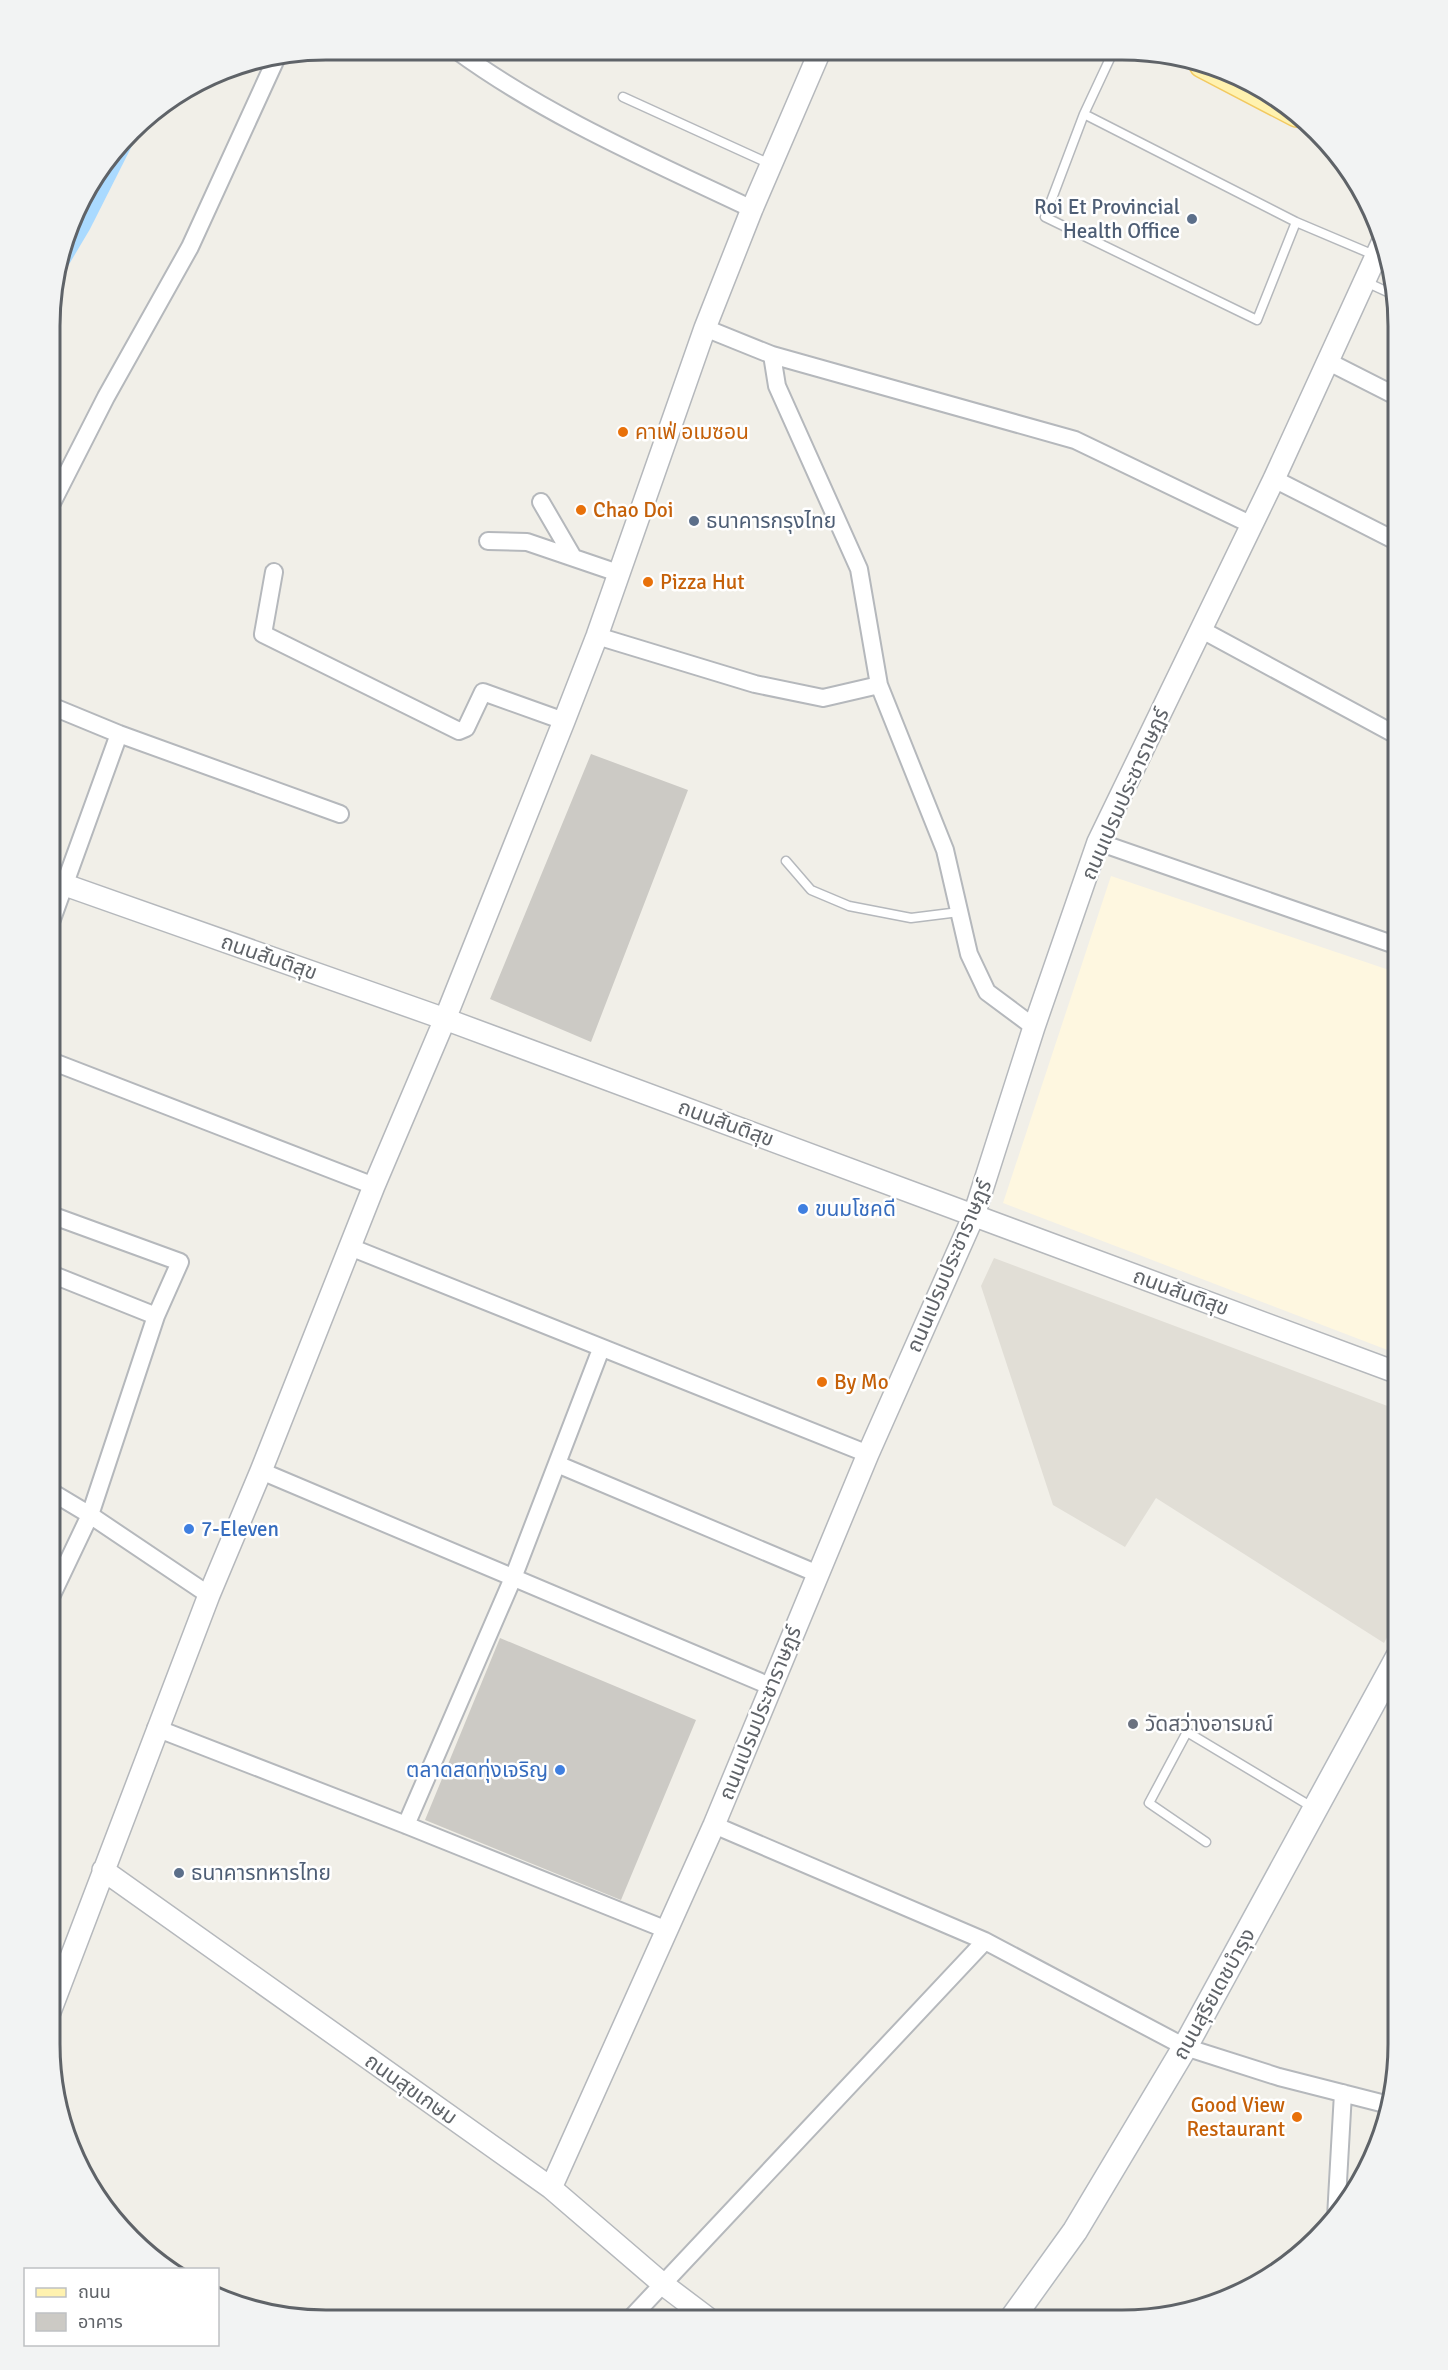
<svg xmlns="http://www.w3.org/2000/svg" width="1448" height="2370" viewBox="0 0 1448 2370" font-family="Signika,'Noto Sans Thai',sans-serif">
<rect width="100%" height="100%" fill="#f1efe8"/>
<path fill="#fef7e0" d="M1111,876L1398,973V1354L1003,1203Z"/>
<path fill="#e1ded6" d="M994,1258L1398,1410V1616L1384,1643L1156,1498L1125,1547L1053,1505L981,1286Z"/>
<path fill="#aadaff" d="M147,116L90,229L52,293L78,203Z"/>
<path fill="#cccac5" d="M591,754L688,790L591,1042L490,999Z
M500,1638L696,1720L621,1900L425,1820Z"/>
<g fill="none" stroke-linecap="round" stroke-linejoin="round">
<defs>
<path id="service" d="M1113,52L1084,114L1045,217L1257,320L1296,222
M623,97L770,164
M1084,114L1296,222L1374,255
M1366,282L1392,294
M786,861L811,890L849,906L911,918L959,912
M1206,1842L1149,1803L1187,1732L1312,1807"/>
<path id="minor" d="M456,50C546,116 651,161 752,209
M705,328L772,355L1075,440L1252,525
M772,355L777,386L859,569L879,685L945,850L969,954L987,992L1034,1027
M1329,362L1398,397
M1274,479L1398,542
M541,502L573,557
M52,503L106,397L190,247L276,59
M488,541L527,542L618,573
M274,572L263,634L459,731L466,728L483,692L564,721
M1202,630L1398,736
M597,636L755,684L823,698L879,685
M51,706L119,734L340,814
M1098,842L1398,946
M51,922L119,734
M51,1061L374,1186
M350,1247L868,1454
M51,1274L156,1316
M557,1464L818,1574
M261,1471L770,1686
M50,1491L90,1515L209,1595
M50,1599L90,1515L156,1316L180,1262L51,1215
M156,1728L406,1825L667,1930
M406,1825L513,1578L601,1349
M714,1825L985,1941L1185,2047L1279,2077L1389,2105
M1336,2217L1343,2093
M630,2319L985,1941"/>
<path id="tertiary" d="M51,880L445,1019L1398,1373
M103,1870L551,2188L664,2285L709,2319
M50,2012L209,1595L261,1471L374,1186L445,1019L564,721L597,636L705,328L752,209L820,51
M551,2188L714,1825L868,1454L974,1215L1034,1027L1098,842L1274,479L1382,243"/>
<path id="secondary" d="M1011,2320L1075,2231L1185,2047L1398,1657"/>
<path id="primary" d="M1203,64L1297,113"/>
</defs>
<use href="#service" stroke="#b5b8bc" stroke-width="11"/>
<use href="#minor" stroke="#b5b8bc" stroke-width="20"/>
<use href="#tertiary" stroke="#b5b8bc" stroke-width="24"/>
<use href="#secondary" stroke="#b6babf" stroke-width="27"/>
<use href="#primary" stroke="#f2c960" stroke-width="30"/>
<use href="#service" stroke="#fff" stroke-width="8"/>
<use href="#minor" stroke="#fff" stroke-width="16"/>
<use href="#tertiary" stroke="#fff" stroke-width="21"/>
<use href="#secondary" stroke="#fff" stroke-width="24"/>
<use href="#primary" stroke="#fff2af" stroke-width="27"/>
</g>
<g fill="#5c6f8a" stroke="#fff" stroke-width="2">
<circle cx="1192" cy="219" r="6"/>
<circle cx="694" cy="521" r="6"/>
<circle cx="179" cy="1873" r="6"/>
</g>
<g fill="#e8710a" stroke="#fff" stroke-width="2">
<circle cx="623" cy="432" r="6"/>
<circle cx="581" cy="510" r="6"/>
<circle cx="648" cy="582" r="6"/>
<circle cx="822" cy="1382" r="6"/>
<circle cx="1297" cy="2117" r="6"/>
</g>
<g fill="#3f7fe0" stroke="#fff" stroke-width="2">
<circle cx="803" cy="1209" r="6"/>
<circle cx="189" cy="1529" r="6"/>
<circle cx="560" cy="1770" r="6"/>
</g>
<circle fill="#6b7280" stroke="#fff" stroke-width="2" cx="1133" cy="1724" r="6"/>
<g text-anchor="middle" stroke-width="5" stroke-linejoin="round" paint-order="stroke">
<g font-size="21" fill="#4e5e75" stroke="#fff" text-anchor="start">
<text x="1180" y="214" text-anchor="end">Roi Et Provincial<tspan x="1180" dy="24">Health Office</tspan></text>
<text x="706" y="528">ธนาคารกรุงไทย</text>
<text x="191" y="1880">ธนาคารทหารไทย</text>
</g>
<g font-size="21" fill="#c56008" stroke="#fff" text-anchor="start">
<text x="635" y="439">คาเฟ่ อเมซอน</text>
<text x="593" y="517">Chao Doi</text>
<text x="660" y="589">Pizza Hut</text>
<text x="834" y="1389">By Mo</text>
<text x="1285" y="2112" text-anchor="end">Good View<tspan x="1285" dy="24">Restaurant</tspan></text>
</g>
<g font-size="21" fill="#5f6368" stroke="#fff">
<text transform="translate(1125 794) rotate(-66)" y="7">ถนนเปรมประชาราษฏร์</text>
<text transform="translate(269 957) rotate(19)" y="7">ถนนสันติสุข</text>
<text transform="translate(726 1123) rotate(20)" y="7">ถนนสันติสุข</text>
<text transform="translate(949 1266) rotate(-67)" y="7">ถนนเปรมประชาราษฏร์</text>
<text transform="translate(1181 1292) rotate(20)" y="7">ถนนสันติสุข</text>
<text transform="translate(760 1713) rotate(-68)" y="7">ถนนเปรมประชาราษฏร์</text>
<text transform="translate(1214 1994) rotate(-61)" y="7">ถนนสุริยเดชบำรุง</text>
<text transform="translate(411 2089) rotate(35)" y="7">ถนนสุขเกษม</text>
</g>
<g font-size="21" fill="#366cbe" stroke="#fff" text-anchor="start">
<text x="815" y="1216">ขนมโชคดี</text>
<text x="201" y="1536">7-Eleven</text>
<text x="548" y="1777" text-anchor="end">ตลาดสดทุ่งเจริญ</text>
</g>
<g font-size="21" fill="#5b616d" stroke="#fff" text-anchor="start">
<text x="1145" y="1731">วัดสว่างอารมณ์</text>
</g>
</g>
<path d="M0 0H1448V2370H0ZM326 60H1122A266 266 0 0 1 1388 326V2044A266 266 0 0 1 1122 2310H326A266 266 0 0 1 60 2044V326A266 266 0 0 1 326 60Z" fill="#f2f3f3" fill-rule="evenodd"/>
<path fill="none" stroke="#5f6368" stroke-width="3" d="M326 60H1122A266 266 0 0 1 1388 326V2044A266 266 0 0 1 1122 2310H326A266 266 0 0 1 60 2044V326A266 266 0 0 1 326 60Z"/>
<rect x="24" y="2268" width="195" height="78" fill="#ffffff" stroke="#bfc1c3" stroke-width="1.5"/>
<rect x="36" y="2288" width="30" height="9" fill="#fff2af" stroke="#bfc1c3" stroke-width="1.5"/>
<text x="78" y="2298" font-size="18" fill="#5f6368">ถนน</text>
<rect x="36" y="2313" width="30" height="18" fill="#cccac5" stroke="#bfc1c3" stroke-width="1.5"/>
<text x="78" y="2328" font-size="18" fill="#5f6368">อาคาร</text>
</svg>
